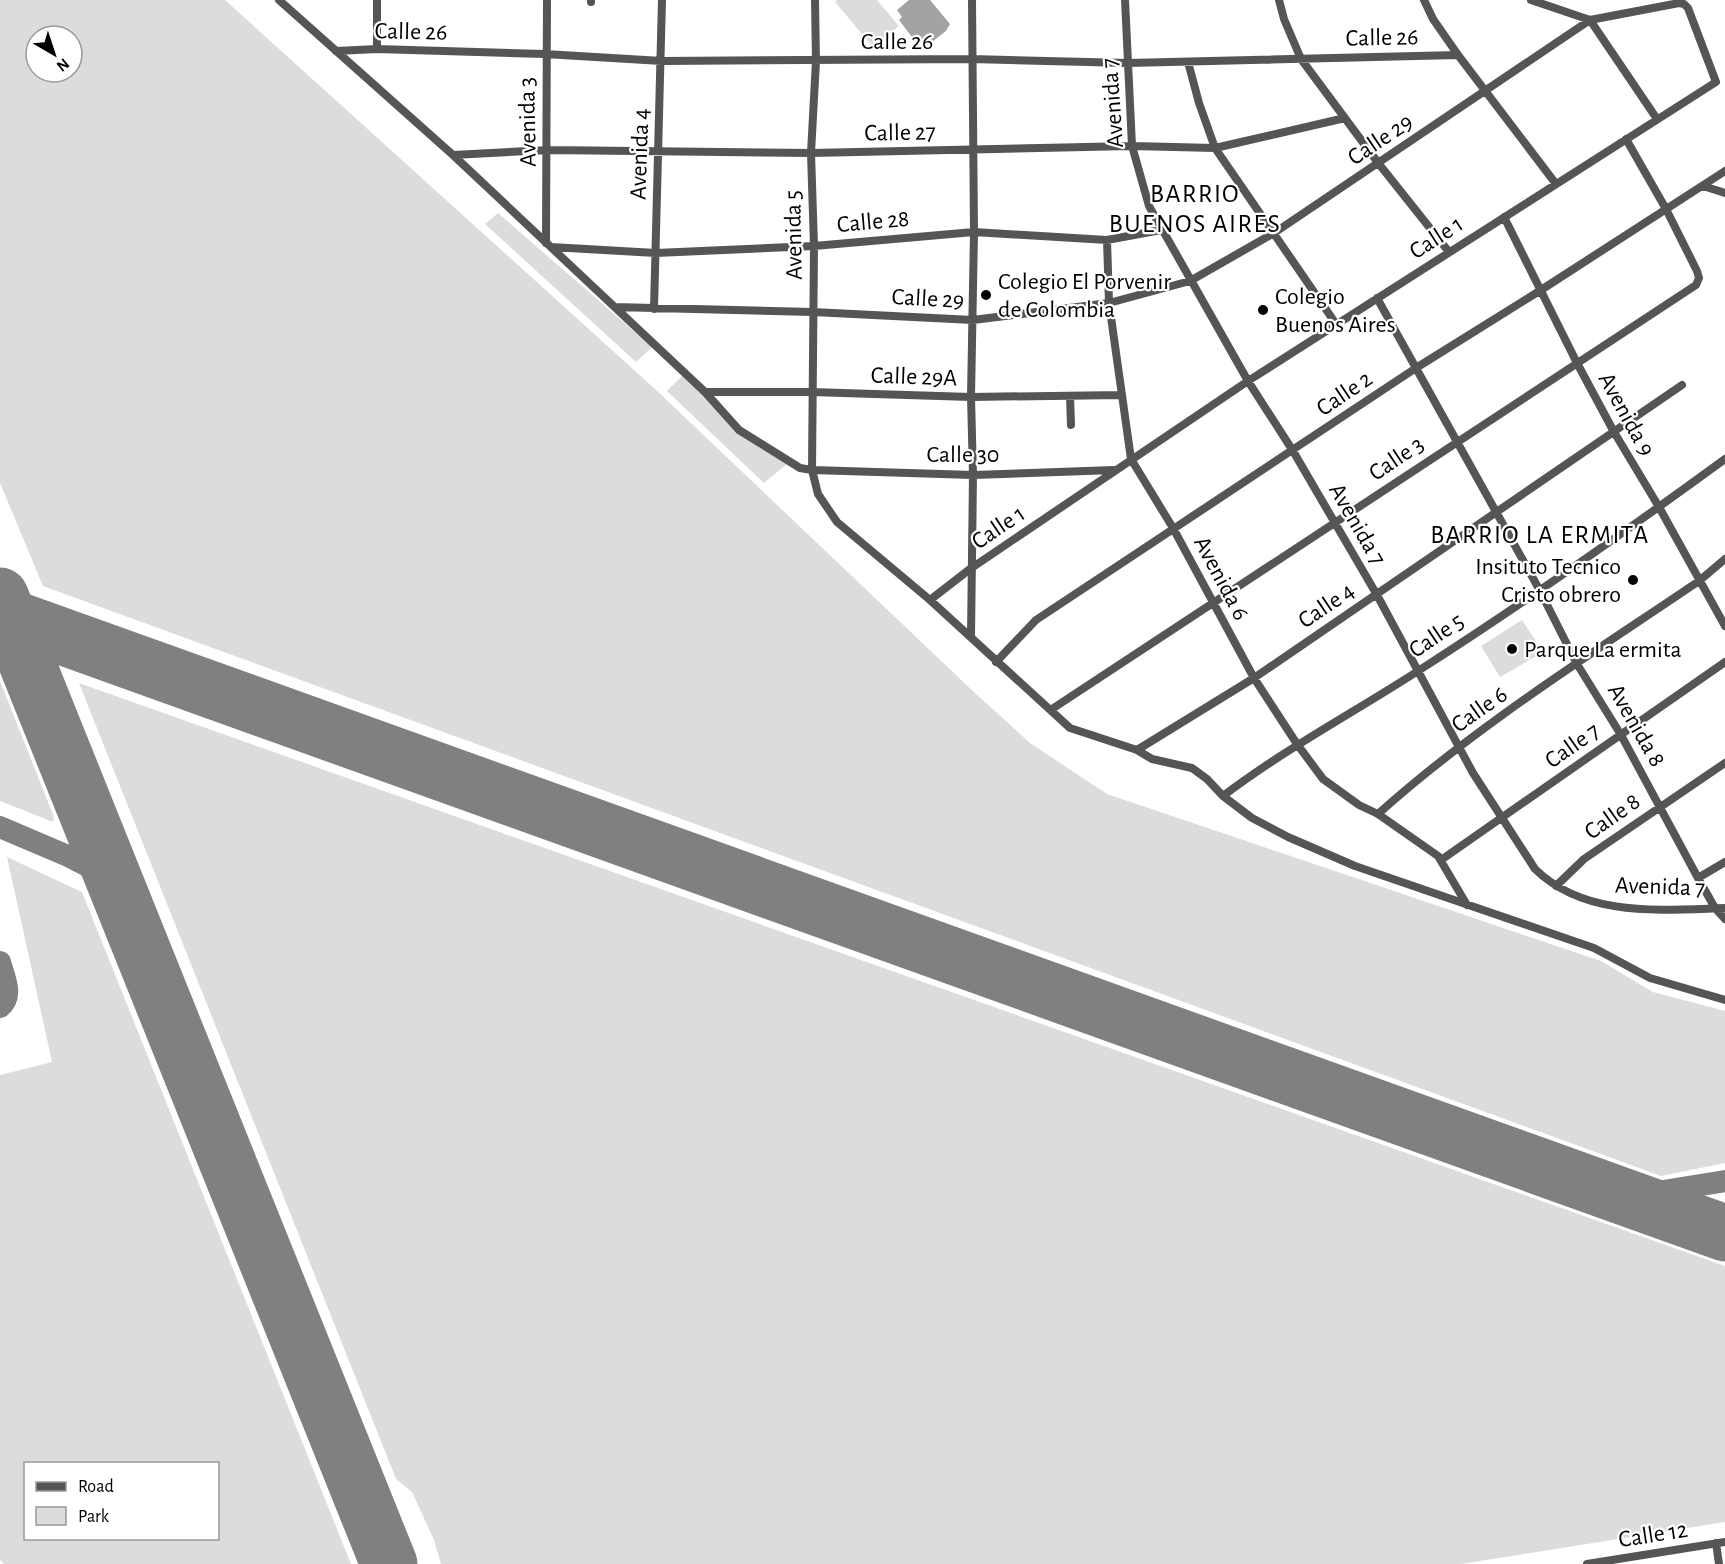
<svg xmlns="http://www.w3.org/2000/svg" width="1725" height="1564" viewBox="0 0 1725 1564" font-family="'Alegreya Sans',sans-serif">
<rect width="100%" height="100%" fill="#fff"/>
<path fill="#dcdcdc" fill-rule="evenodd" d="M0,0H225L655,389L976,694L1030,743L1107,794L1601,961L1653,992L1725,1011V1163L1661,1176L43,586L0,483ZM36,36H72V72H36Z
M837,0H877L899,26L873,47L835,2Z
M498,213L652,347L636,362L485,224Z
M683,375L739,431L787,464L764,483L667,391Z
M1522,620L1543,652L1500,677L1481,646Z
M0,681L54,817L53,822L0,801Z
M79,683L1725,1266V1522L1461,1564H441L434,1540L412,1492L396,1479Z
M7,857L82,892L351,1564H4L0,1560V1075L52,1062ZM26,1464H218V1538H26Z"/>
<path fill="#a3a3a3" d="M909,0H930L950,24L946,31L928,45L927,43H924L919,38L915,41L899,20L902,17L897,10Z"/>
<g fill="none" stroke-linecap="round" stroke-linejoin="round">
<path stroke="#808080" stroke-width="22" d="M0,626L41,628
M0,635L16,645L22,653
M0,827L68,856L113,879
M68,856C84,855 92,850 96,834
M0,962C4,977 14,996 0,1007
M1626,1197L1725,1181"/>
<path stroke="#808080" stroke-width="57" d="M0,596L389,1564
M0,614L1725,1233"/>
<path stroke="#555" stroke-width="8" d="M279,0L453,155L705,392L739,430L800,468L812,470L818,494L837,522L930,600L1070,728L1137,750L1152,759L1192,768L1207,779L1223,796L1252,818L1288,837L1355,866L1594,948L1650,978L1725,1000
M815,0L816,61L811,153L814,246L812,470L973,475L1114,470
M1125,0L1132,146L1149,206L1248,381L1293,451L1377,595L1473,773L1535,869C1585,918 1661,910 1725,908
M1279,0L1284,19L1301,59L1379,164L1449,252
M1424,0L1433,19L1458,55L1556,184
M591,2V0
M377,49V0
M336,51L377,49L545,54L662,61L972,59L1128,63L1458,55
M1188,62L1199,103L1215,148L1336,324
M453,155L548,150L811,153L1132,146L1215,148L1345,118
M1703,186L1725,193
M1504,217L1577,363L1614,432L1659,507L1725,626
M1107,240L1109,303L1131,459L1173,528L1254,678L1297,744L1323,779L1359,805L1378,814L1438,856L1467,905
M546,243L547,0
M551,247L656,253L814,246L974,232L1107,240L1161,230
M1377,298L1539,589L1577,664L1621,735L1698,878L1715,908L1725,919
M615,307L813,312L973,320L1109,303L1190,281L1274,233L1590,20L1657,119
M654,309L662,0
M705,392H811L971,397L1121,395
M1070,396L1071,425
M930,600L970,569L1248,381L1716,82L1688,8L1684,4L1679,3L1590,20L1531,0
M971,636L973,475L971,397L974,232L972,0
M996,662L1036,620L1416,368L1541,290L1725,171
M1052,709L1696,285L1699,278L1697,271L1666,209L1626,139
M1137,750L1254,678L1682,385
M1223,796C1285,749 1353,713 1418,671C1523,604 1625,532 1725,459
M1378,814C1476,726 1590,655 1699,581L1725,559
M1441,860L1725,662
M1698,878L1725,862
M1556,886L1584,859L1725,763
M1716,1543L1719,1564
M1587,1564L1725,1542"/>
</g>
<g fill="#000" stroke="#fff" stroke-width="2">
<circle cx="986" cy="295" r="6"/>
<circle cx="1263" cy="310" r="6"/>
<circle cx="1633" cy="580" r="6"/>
<circle cx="1512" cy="649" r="6"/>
</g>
<g text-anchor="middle" stroke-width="4.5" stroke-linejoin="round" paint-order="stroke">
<g font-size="24" fill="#000" stroke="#fff">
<text transform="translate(411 31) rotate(1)" y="8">Calle 26</text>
<text transform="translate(1382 37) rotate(-1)" y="8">Calle 26</text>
<text x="897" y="49">Calle 26</text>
<text transform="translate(1112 103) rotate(-94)" y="8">Avenida 7</text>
<text transform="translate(527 122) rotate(-91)" y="8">Avenida 3</text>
<text transform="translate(900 132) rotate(-1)" y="8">Calle 27</text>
<text transform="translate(1380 139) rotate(-34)" y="8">Calle 29</text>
<text transform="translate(639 154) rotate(-88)" y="8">Avenida 4</text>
<text transform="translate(873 221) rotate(-5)" y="8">Calle 28</text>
<text transform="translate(793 235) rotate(-91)" y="8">Avenida 5</text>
<text transform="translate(1436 237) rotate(-33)" y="8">Calle 1</text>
<text transform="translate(928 298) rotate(3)" y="8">Calle 29</text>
<text transform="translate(914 376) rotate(2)" y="8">Calle 29A</text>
<text transform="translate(1344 393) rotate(-34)" y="8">Calle 2</text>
<text transform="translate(1627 414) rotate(61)" y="8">Avenida 9</text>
<text x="963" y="462">Calle 30</text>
<text transform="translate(1396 458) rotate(-34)" y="8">Calle 3</text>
<text transform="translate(1358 524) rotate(60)" y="8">Avenida 7</text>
<text transform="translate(998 527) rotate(-34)" y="8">Calle 1</text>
<text transform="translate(1222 578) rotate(62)" y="8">Avenida 6</text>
<text transform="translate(1326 605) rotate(-34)" y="8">Calle 4</text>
<text transform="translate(1436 635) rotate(-34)" y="8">Calle 5</text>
<text transform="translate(1479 709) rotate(-35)" y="8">Calle 6</text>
<text transform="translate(1637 725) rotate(60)" y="8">Avenida 8</text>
<text transform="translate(1572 745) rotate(-35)" y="8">Calle 7</text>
<text transform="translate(1612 816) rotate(-35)" y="8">Calle 8</text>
<text transform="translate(1660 886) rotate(2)" y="8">Avenida 7</text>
<text transform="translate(1653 1534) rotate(-9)" y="8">Calle 12</text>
</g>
<g font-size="24" fill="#000" stroke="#fff" text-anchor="start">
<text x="998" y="289">Colegio El Porvenir<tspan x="998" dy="28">de Colombia</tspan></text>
<text x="1275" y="304">Colegio<tspan x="1275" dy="28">Buenos Aires</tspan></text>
<text x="1621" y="574" text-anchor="end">Insituto Tecnico<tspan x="1621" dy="28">Cristo obrero</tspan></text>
<text x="1524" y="657">Parque La ermita</text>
</g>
<g font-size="26" letter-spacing="1.5" fill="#000" stroke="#fff">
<text x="1195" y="202">BARRIO<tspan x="1195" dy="30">BUENOS AIRES</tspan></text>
<text x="1540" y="543">BARRIO LA ERMITA</text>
</g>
</g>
<rect x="24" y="1462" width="195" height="78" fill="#ffffff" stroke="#999999" stroke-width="1.5"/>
<rect x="36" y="1482" width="30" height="9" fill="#555555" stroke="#999999" stroke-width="1.5"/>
<text x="78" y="1492" font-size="18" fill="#000000">Road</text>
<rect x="36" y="1507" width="30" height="18" fill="#dcdcdc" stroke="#999999" stroke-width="1.5"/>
<text x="78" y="1522" font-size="18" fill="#000000">Park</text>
<g transform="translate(54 54) rotate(141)"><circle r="28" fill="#ffffff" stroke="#999999" stroke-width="1.5"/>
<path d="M0-4.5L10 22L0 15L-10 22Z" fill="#000000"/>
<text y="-9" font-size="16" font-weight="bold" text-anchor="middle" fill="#000000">N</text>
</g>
</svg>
